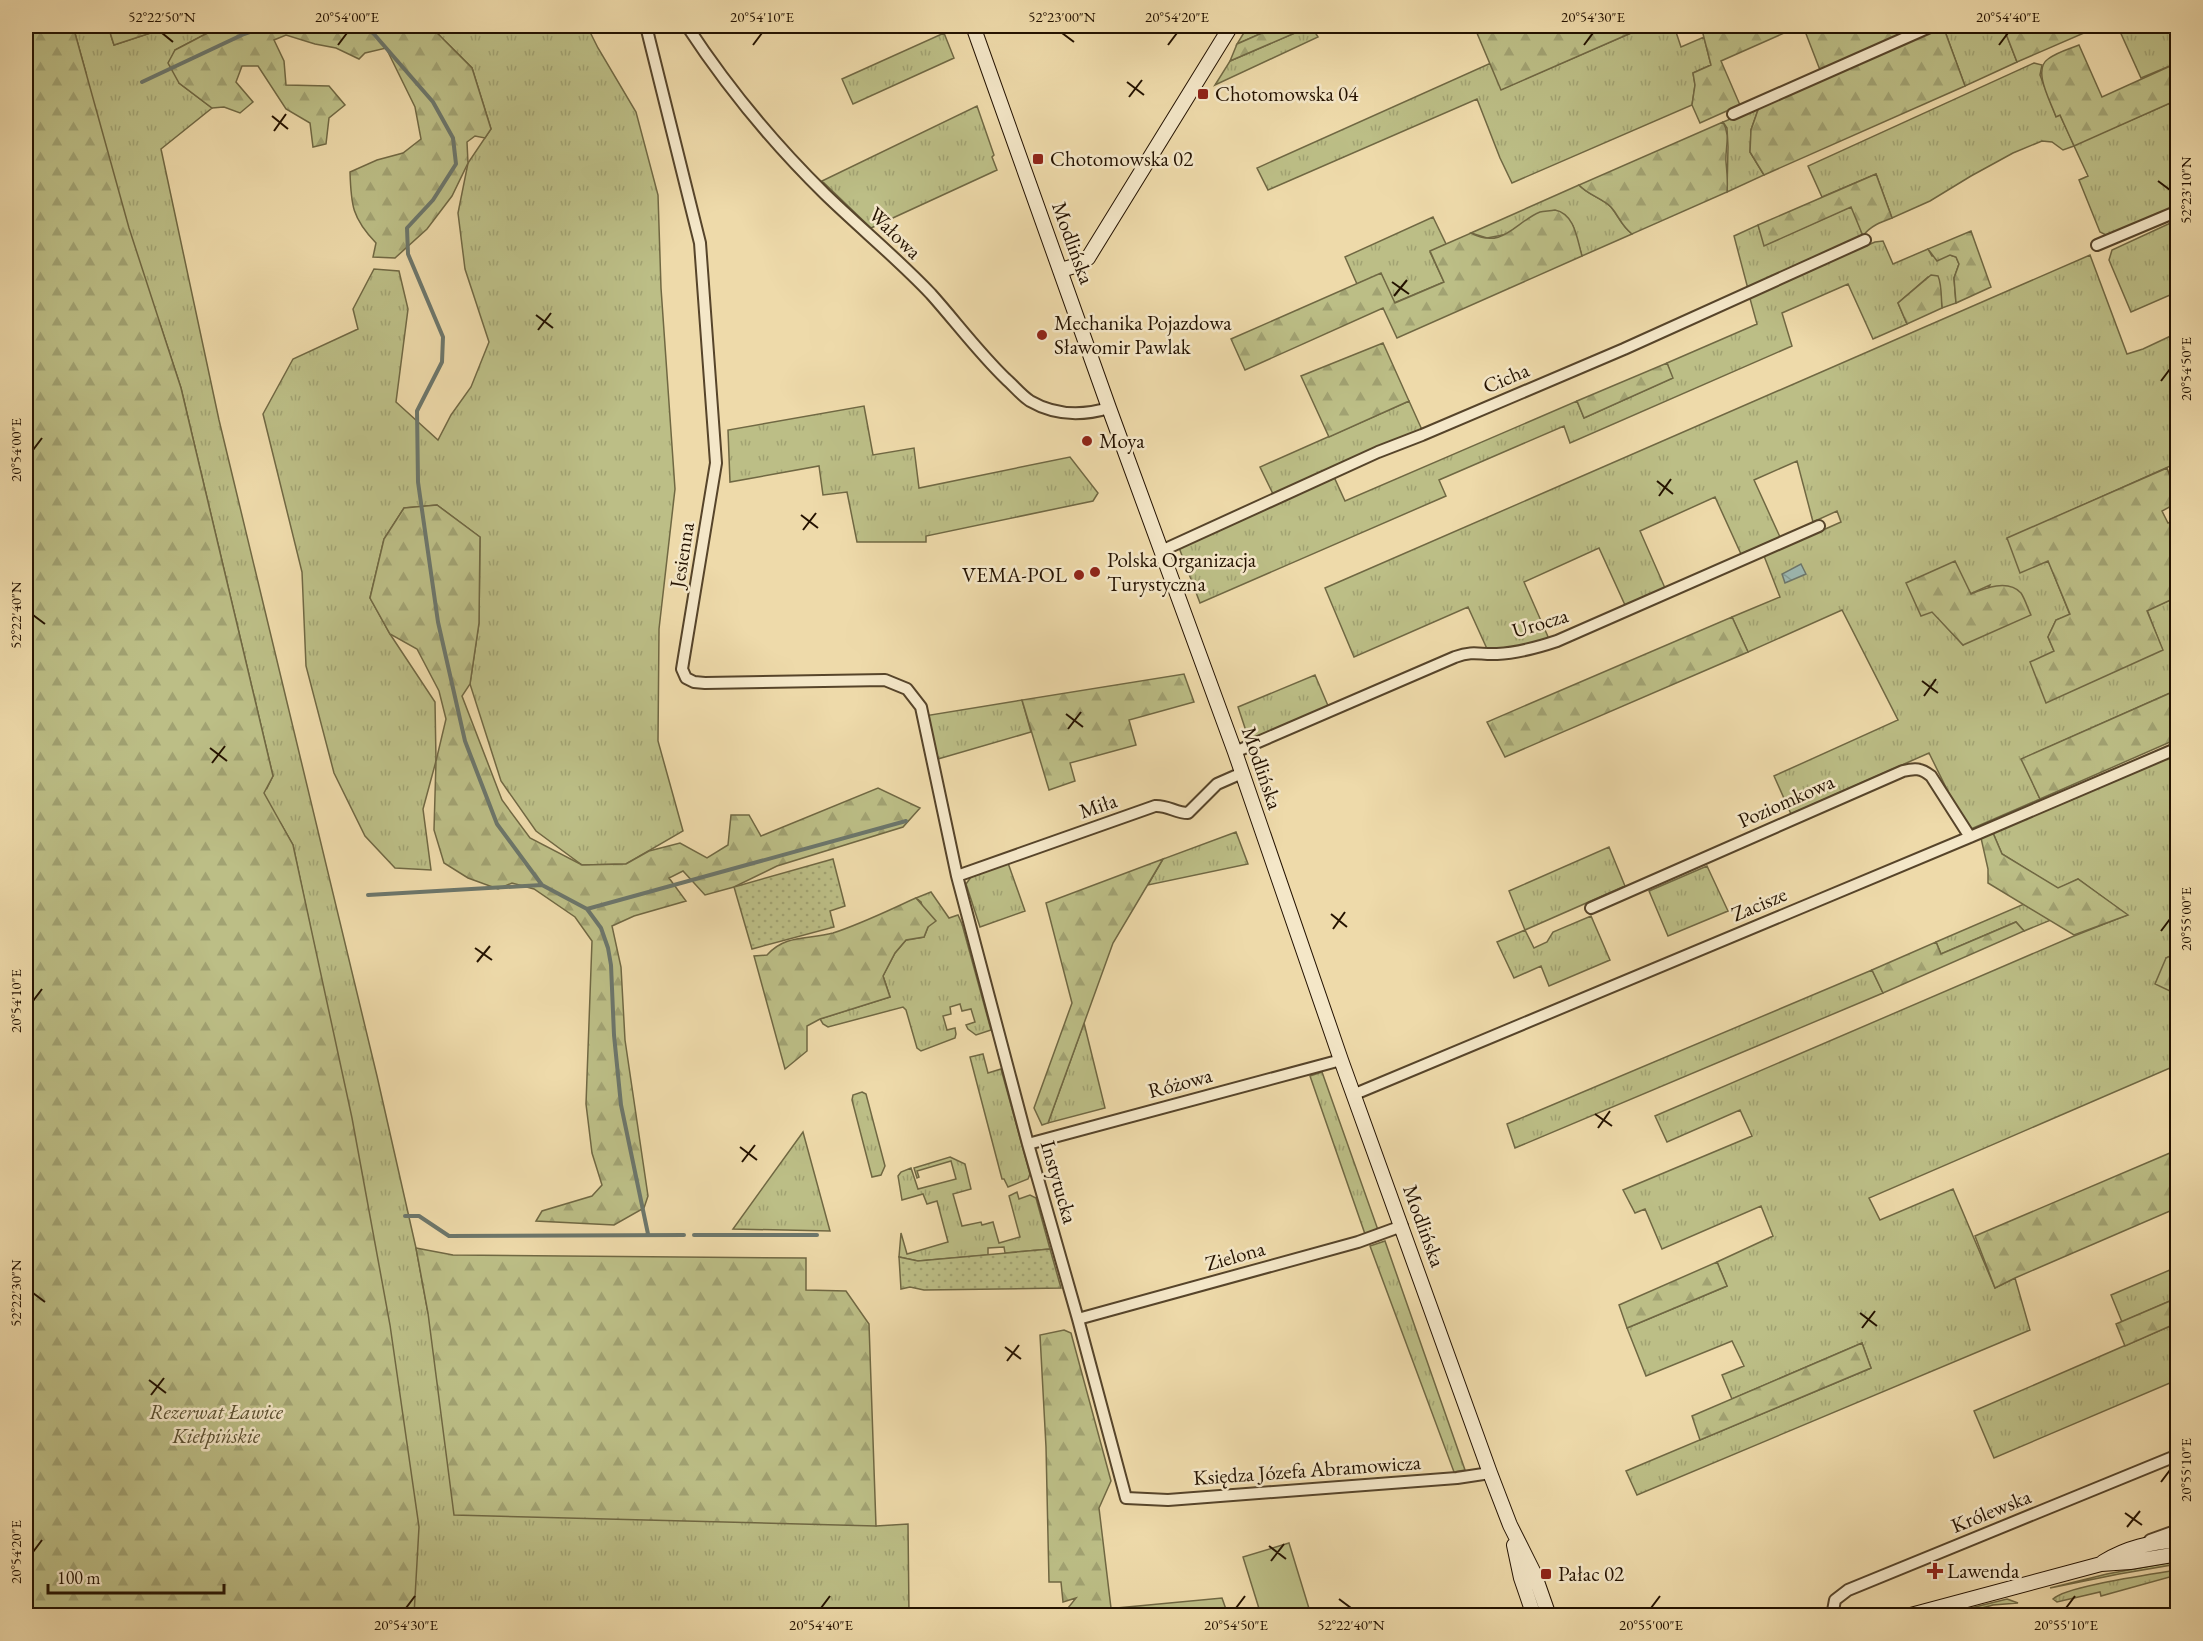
<svg xmlns="http://www.w3.org/2000/svg" width="2203" height="1641" viewBox="0 0 2203 1641" font-family="'EB Garamond',serif">
<defs>
<pattern id="grass-tufts" width="24" height="20" patternUnits="userSpaceOnUse" patternTransform="scale(1.5)"><rect width="24" height="20" fill="#bcbe86"/><path d="M3 7l-1-3M5 7V3M7 7l1-3M15 17l-1-3M17 17v-4M19 17l1-3" fill="none" stroke="#a1a272"/></pattern>
<pattern id="forest-firs" width="22" height="20" patternUnits="userSpaceOnUse" patternTransform="scale(1.5)"><rect width="22" height="20" fill="#bcbe86"/><path d="M5 1l3.5 6h-7zM16 11l3.5 6h-7z" fill="#a1a272"/></pattern>
<pattern id="garden-dots" width="8" height="8" patternUnits="userSpaceOnUse" patternTransform="scale(1.5)"><rect width="8" height="8" fill="#bcbe86"/><path d="M2 2h.1M6 6h.1" fill="none" stroke="#a1a272" stroke-width="1.8" stroke-linecap="round"/></pattern>
<pattern id="water-waves" width="16" height="10" patternUnits="userSpaceOnUse" patternTransform="scale(1.5)"><rect width="16" height="10" fill="#9cb8b2"/><path d="M0 5q4-4 8 0t8 0" fill="none" stroke="#869d97"/></pattern>
</defs>
<rect width="100%" height="100%" fill="#eedaaa"/>
<filter id="stains"><feTurbulence type="fractalNoise" baseFrequency=".00333" numOctaves="4"/><feColorMatrix values="0 0 0 0 .2 0 0 0 0 .09 0 0 0 0 .02 0 0 0 .5 -.17"/></filter>
<radialGradient id="worn" r=".72"><stop offset=".6" stop-color="#630" stop-opacity="0"/><stop offset="1" stop-color="#630" stop-opacity=".3"/></radialGradient>
<path fill="url(#grass-tufts)" stroke="#706843" stroke-width="1.5" fill-rule="evenodd" d="M26,26L86,73L73,26H108L114,45L166,28L164,26H221L175,50L179,83L212,108L161,149L219,420L377,1076L416,1248L428,1313L876,1526L908,1524L909,1615L26,1616ZM159,321L181,388L273,776L267,788ZM280,822L293,845L362,1175Z
M440,26H587L598,48L636,112L658,195L661,288L675,489L659,629L658,741L683,831L626,864L582,865L536,831L501,781L470,684L479,623L480,537L437,505L404,508L384,539L370,598L390,634L435,702L436,761L423,809L431,870L395,868L365,836L334,773L306,666L302,572L263,414L293,359L358,329L353,309L374,269L399,271L408,309L396,402L438,440L451,415L471,387L489,342L465,269L458,213L468,163L491,129L472,68L436,32Z
M1248,26H1278L1237,44Z
M1311,26L1318,37L1215,85L1230,61Z
M1647,26H1674L1681,47L1704,37L1711,65L1693,73L1695,85L1692,105L1512,183L1500,158L1477,99L1268,190L1257,168L1491,63L1502,89Z
M1943,26H2003L2017,62L1965,86Z
M2122,26H2177V63L2141,78L2118,27Z
M944,33L954,58L853,104L842,79Z
M2034,63L2042,65L2040,75L2056,116L2060,115L2074,145L2177,100V206L2108,236L2100,232L2079,180L2088,176L2074,146L2063,150L2052,142L2042,141L2013,153L1971,176L1930,201L1892,218L1876,174L1822,197L1808,166Z
M977,106L994,155L992,157L997,170L871,228L822,181Z
M1759,107L1751,130L1750,152L1764,175L1727,192L1728,147L1727,128L1723,122Z
M1579,185C1588,195 1602,198 1611,207C1619,217 1620,224 1632,234L1582,256L1573,226L1508,234L1487,238L1471,233Z
M1852,206L1863,236L1748,289L1734,236L1758,225L1765,245Z
M1433,217L1446,244L1430,252L1444,282L1394,303L1381,274L1357,284L1345,257Z
M2177,220V292L2131,312L2109,260L2112,250Z
M1883,241L1893,264L1928,249L1932,256L1950,255L1956,257L1959,264L1954,278L1956,303L1942,308L1940,289L1928,277L1898,303L1907,324L1873,339L1848,284L1782,313L1792,346L1570,443L1564,426L1439,480L1446,496L1200,603L1178,545L1334,477L1345,501L1577,401L1584,418L1672,378L1667,363L1757,324L1749,295L1875,242Z
M2090,255L2127,354L2143,349L2177,333V463L2007,539L2048,560L2070,615L2056,620L2048,637L2054,651L2162,649L2147,610L2177,597V690L2022,759L2040,799L1971,829L1961,818L1929,753L1791,814L1774,776L1898,720L1842,610L1748,652L1732,617L1780,597L1764,556L1841,522L1837,511L1813,522L1797,461L1754,480L1780,537L1741,554L1715,497L1640,531L1665,588L1625,605L1599,548L1524,582L1549,639L1528,646L1488,651L1468,607L1354,657L1325,588ZM1990,585L1963,645L1932,611Z
M1409,401L1423,432L1274,496L1260,467Z
M864,406L873,455L914,448L919,488L1070,457L1098,493L1093,501L926,536V542H857L847,492L823,495L819,466L730,482L728,430Z
M1315,675L1329,708L1250,743L1238,707Z
M1022,700L1031,732L931,761L918,717Z
M2177,753V953L2166,958L2172,992L2177,991V1065L1869,1198L1880,1220L1953,1189L1995,1288L2015,1278L2030,1330L1637,1495L1626,1471L1871,1368L1862,1343L1732,1399L1722,1375L1744,1366L1732,1341L1646,1376L1627,1328L1727,1286L1717,1262L1773,1236L1761,1206L1662,1249L1645,1209L1635,1213L1623,1190L1752,1136L1740,1110L1667,1142L1655,1116L2074,936L2127,915L2078,879L2058,889L2002,854L1993,833Z
M1236,832L1248,864L1148,885L1163,859Z
M1609,847L1625,886L1525,930L1534,948L1547,942L1553,932L1591,916L1610,960L1549,986L1541,966L1514,978L1497,942L1525,930L1509,891Z
M1008,863L1025,911L980,927L966,884L971,877Z
M1707,866L1728,911L1668,936L1649,891Z
M931,892L949,918L958,915L962,924L991,1030L976,1035L968,1029L966,1025L975,1022L971,1009L962,1011L960,1004L950,1007L951,1014L943,1016L947,1030L955,1028L956,1034L955,1038L921,1051L917,1048L906,1010L903,1007L828,1027L823,1024L820,1019L890,997L883,976L895,953L906,940L924,937L928,927L921,902L916,898Z
M2024,904L2051,920L2024,931L2016,922L1941,954L1936,942Z
M1872,970L1883,993L1515,1148L1507,1124Z
M1084,1023L1105,1108L1048,1123Z
M983,1054L988,1073L1001,1069L1030,1174L1028,1179L1008,1187L1004,1179H1002L970,1057Z
M1322,1072L1378,1230L1365,1234L1310,1076Z
M862,1092L866,1094L885,1166L881,1175L872,1177L852,1100L853,1095Z
M803,1132L830,1231L733,1229Z
M950,1157L965,1164L971,1189L953,1194L962,1226L981,1222L982,1225L993,1222L999,1243L1020,1237L1009,1196L1017,1192L1019,1199L1030,1195L1036,1198L1050,1249L1005,1253L1004,1247L988,1248V1255L918,1261L899,1257L901,1233L907,1254L948,1242L937,1201L927,1204L923,1194L902,1200L898,1176L901,1172L911,1168L918,1189L956,1179L951,1161L917,1171L919,1177L917,1178L914,1168Z
M1385,1241L1465,1470L1454,1472L1370,1246Z
M2177,1267V1298L2122,1322L2111,1295Z
M2177,1323V1380L1994,1458L1974,1411Z
M2177,1561V1564L2119,1574L2050,1588L2107,1574Z
M2177,1570V1575L2101,1596L2100,1592L2057,1602L2053,1599C2065,1586 2155,1574 2177,1570Z
M1222,1598L1228,1615L1064,1616V1613Z
M2007,1599L2018,1603L1993,1605L1956,1615H1943Z"/>
<path fill="url(#forest-firs)" stroke="#706843" stroke-width="1.5" d="M26,26H73L129,228L181,388L273,776L264,793L293,845L352,1118L390,1325L419,1527L414,1615H26Z
M108,26H164L166,28L114,45Z
M221,26H440L436,32L472,68L491,129L485,138L475,136L467,142L468,163L452,196L427,229L395,258L373,257L376,243C352,218 351,205 350,172L377,160L403,153L421,139L415,107L386,48L365,53L359,59L336,48L315,44L286,35L274,40L284,61L286,85L329,86L345,105L329,118L326,144L313,147L310,123L286,109L258,66H242L236,82L253,102L240,113L224,107L212,108L179,83L168,63L175,50Z
M1278,26H1311L1230,61L1237,44Z
M1474,26H1647L1501,90Z
M1701,26H1800L1721,61L1740,105L1700,123L1692,105L1695,85L1693,73L1711,65Z
M1803,26H1920L1820,70Z
M1941,26H1943L1965,86L1764,175L1750,152L1751,130L1759,107Z
M2003,26H2100L2017,62Z
M2079,45L2102,97L2177,63V100L2074,146L2060,115L2056,117C2051,102 2032,70 2048,59C2057,52 2069,49 2079,45Z
M1723,122C1731,136 1725,147 1726,162C1727,172 1728,181 1727,192L1632,234C1620,224 1620,217 1611,207C1602,198 1588,195 1579,185Z
M1876,174L1892,218C1881,222 1870,226 1863,236L1851,207L1764,246L1758,225Z
M1555,210C1575,214 1577,239 1582,256L1397,338L1383,308L1245,370L1231,339L1381,273L1395,303L1444,282L1430,251L1471,233C1503,250 1515,222 1540,212C1544,211 1550,211 1555,210Z
M1971,231L1991,287L1956,303L1954,278L1959,264L1956,257L1950,255L1937,261L1928,249Z
M1931,275L1938,276C1942,285 1941,298 1942,308L1907,324L1898,303Z
M1383,343L1409,401L1329,437L1301,376Z
M1667,363L1673,378L1584,418L1577,401Z
M2167,468L2177,495V503L2162,511L2168,523L2177,519V597L2147,611L2163,650L2046,703L2030,662L2054,651L2048,637L2056,620L2070,614L2048,561L2020,573L2007,538Z
M437,505L480,537L479,623L470,684L462,696L502,800L530,838L582,865L626,864L649,851L680,843L707,858L728,845L731,815H749L761,836L878,788L920,808L903,827L777,866L734,887L705,895L683,871L669,878L686,901L634,916L612,926L621,967L625,1040L648,1196L644,1208L614,1225L536,1221L542,1211L592,1196L602,1185L592,1153L586,1104L592,941L575,917L534,889L512,883L498,889L468,878L444,863L434,830L436,761L446,719L439,691L417,649L390,634L370,598L384,539L404,508Z
M1955,561L1971,594C1985,588 2008,579 2021,593C2025,599 2028,609 2031,615L1963,645L1932,612L1921,616L1906,583Z
M1732,617L1748,652L1505,757L1487,722Z
M1184,674L1194,702L1129,720L1136,745L1070,763L1075,781L1049,790L1022,700Z
M2177,690V739L2040,799L2021,759Z
M1993,833L2002,854L2058,888L2078,879L2128,915L2074,935L1988,883V869L1981,838Z
M1163,859L1113,943L1048,1123L1042,1125L1034,1108L1072,1003L1046,903Z
M916,898L936,921L928,927L924,937L906,940L895,953L883,976L890,997L820,1019L807,1026V1051L785,1069L754,956L767,955C786,934 808,940 833,933C861,924 889,910 916,898Z
M2016,922L2024,931L1883,993L1872,970L1936,942L1941,954Z
M2177,953V991L2172,992L2155,984L2166,958Z
M2177,1150V1208L2015,1278L1995,1288L1975,1236Z
M416,1248L453,1255L806,1258V1290L846,1291L869,1324L876,1526L454,1515L428,1313Z
M1717,1262L1727,1286L1627,1328L1619,1305Z
M2177,1298V1323L2125,1346L2116,1324Z
M1064,1330L1071,1333L1111,1481L1099,1508L1111,1608L1064,1613L1076,1598L1063,1602L1061,1582H1049L1046,1447L1040,1335Z
M1862,1343L1871,1368L1700,1440L1692,1416Z"/>
<path fill="url(#garden-dots)" stroke="#706843" stroke-width="1.5" d="M833,859L845,906L830,911L834,927L752,949L734,887Z
M1050,1249L1061,1288L924,1290L910,1287L901,1289L899,1257L918,1261Z"/>
<path fill="#bcbe86" stroke="#706843" stroke-width="1.5" d="M1289,1543L1311,1615H1261L1243,1557Z"/>
<path fill="url(#water-waves)" stroke="#6c766b" stroke-width="1.5" d="M1801,564L1806,574L1785,583L1782,574Z"/>
<g fill="none" stroke-linecap="round" stroke-linejoin="round">
<path stroke="#6c766b" stroke-width="4" d="M358,26L373,33L433,102L453,138L456,164L433,200L407,228L408,254L443,337L442,362L417,411L418,482L438,622L465,741L497,824L542,885
M142,82L244,34L268,26
M368,895L542,885L587,909L906,821
M587,909L601,928L608,948L611,965L614,1035L621,1105L648,1234
M405,1216H419L449,1236L684,1235
M694,1235H817"/>
<defs>
<path id="street" d="M646,26L700,243L716,463L682,669L686,678L694,682L705,683L885,680L907,689L921,707L957,876L1028,1144L1078,1319L1126,1498L1168,1500L1457,1478L1490,1473
M687,26C727,87 773,143 825,194C860,228 898,259 931,294C956,322 979,353 1006,379C1014,386 1021,395 1030,401C1054,415 1082,416 1109,408
M1733,114L1932,26
M2097,245L2178,211
M1161,551L1378,452L1422,435L1624,349L1865,240
M1235,752L1455,657C1475,650 1479,655 1497,654C1518,653 1536,648 1557,641L1819,526
M957,876L1155,806C1167,805 1176,813 1188,813L1217,784L1242,773
M1591,908L1903,771C1915,768 1921,768 1931,776L1970,837
M1355,1094L1970,837L2178,748
M1028,1144L1341,1060
M1078,1319L1358,1242L1402,1226
M2150,1540L2178,1530
M1832,1616L1835,1600L1848,1590L2178,1455"/>
<path id="secondary" d="M973,26L1109,408L1235,752L1341,1060L1490,1473L1510,1525L1534,1573L1549,1616
M1061,270L1078,265L1088,258L1231,26
M1514,1545L1521,1578L1534,1616
M2103,1562C2128,1547 2149,1543 2178,1540
M1907,1616L2101,1564L2130,1562L2178,1554"/>
</defs>
<use href="#street" stroke="#56442a" stroke-width="14"/>
<use href="#secondary" stroke="#241200" stroke-width="16"/>
<use href="#street" stroke="#f4e7c8" stroke-width="10"/>
<use href="#secondary" stroke="#f4e7c8" stroke-width="14"/>
</g>
<path fill="none" stroke="#241200" stroke-width="2" d="M162,33L173,42M1062,33L1074,42M338,45L347,33M753,45L762,33M1168,45L1177,33M1584,45L1593,33M1999,45L2008,33M1127,82L1144,95M1129,97L1142,80M272,116L288,129M274,131L286,114M2158,181L2170,190M1392,282L1409,294M1394,296L1407,280M536,315L553,328M538,330L551,313M2161,381L2170,369M33,450L42,438M1657,481L1673,494M1659,496L1671,479M801,515L818,528M803,530L816,513M33,615L45,624M1922,681L1938,693M1924,696L1936,679M1066,714L1083,727M1068,729L1081,712M210,748L227,761M212,763L225,746M1331,914L1347,927M1333,929L1345,912M2161,931L2170,919M475,948L492,960M477,962L490,946M33,1001L42,989M1595,1114L1612,1126M1598,1128L1610,1111M740,1147L757,1160M742,1162L755,1145M33,1293L45,1302M1860,1313L1877,1326M1862,1328L1875,1311M1005,1347L1021,1359M1007,1361L1019,1345M149,1380L166,1393M151,1395L164,1378M2161,1482L2170,1470M2125,1513L2142,1525M2127,1527L2140,1511M1269,1546L1286,1559M33,1552L42,1540M1271,1561L1284,1544M1339,1599L1351,1608M406,1608L415,1596M821,1608L830,1596M1236,1608L1245,1596M1651,1608L1660,1596M2066,1608L2075,1596"/>
<g fill="#8f2418" stroke="#f4e7c8" stroke-width="2">
<rect x="1197" y="88" width="12" height="12" rx="3"/>
<rect x="1032" y="153" width="12" height="12" rx="3"/>
<circle cx="1042" cy="335" r="6"/>
<circle cx="1087" cy="441" r="6"/>
<circle cx="1095" cy="572" r="6"/>
<circle cx="1079" cy="575" r="6"/>
<path d="M1932 1562h6v6h6v6h-6v6h-6v-6h-6v-6h6z"/>
<rect x="1540" y="1568" width="12" height="12" rx="3"/>
</g>
<g text-anchor="middle" stroke-width="5" stroke-linejoin="round" paint-order="stroke">
<g font-size="21" fill="#241200" stroke="#f4e7c8" text-anchor="start">
<text x="1215" y="101">Chotomowska 04</text>
<text x="1050" y="166">Chotomowska 02</text>
<text x="1054" y="330">Mechanika Pojazdowa<tspan x="1054" dy="24">Sławomir Pawlak</tspan></text>
<text x="1099" y="448">Moya</text>
<text x="1107" y="567">Polska Organizacja<tspan x="1107" dy="24">Turystyczna</tspan></text>
<text x="1067" y="582" text-anchor="end">VEMA-POL</text>
<text x="1947" y="1578">Lawenda</text>
<text x="1558" y="1581">Pałac 02</text>
</g>
<g font-size="21" fill="#241200" stroke="#f4e7c8">
<text transform="translate(895 233) rotate(44)" y="7">Wałowa</text>
<text transform="translate(1073 243) rotate(70)" y="7">Modlińska</text>
<text transform="translate(1506 378) rotate(-23)" y="7">Cicha</text>
<text transform="translate(682 555) rotate(-81)" y="7">Jesienna</text>
<text transform="translate(1540 623) rotate(-17)" y="7">Urocza</text>
<text transform="translate(1262 768) rotate(71)" y="7">Modlińska</text>
<text transform="translate(1786 801) rotate(-24)" y="7">Poziomkowa</text>
<text transform="translate(1098 806) rotate(-19)" y="7">Miła</text>
<text transform="translate(1759 904) rotate(-23)" y="7">Zacisze</text>
<text transform="translate(1180 1083) rotate(-15)" y="7">Różowa</text>
<text transform="translate(1059 1182) rotate(74)" y="7">Instytucka</text>
<text transform="translate(1424 1226) rotate(70)" y="7">Modlińska</text>
<text transform="translate(1235 1256) rotate(-16)" y="7">Zielona</text>
<text transform="translate(1307 1470) rotate(-4)" y="7">Księdza Józefa Abramowicza</text>
<text transform="translate(1991 1511) rotate(-22)" y="7">Królewska</text>
</g>
<g font-size="21" font-style="italic" fill="#594e2f" stroke="#f4e7c8">
<text x="216" y="1419">Rezerwat Ławice<tspan x="216" dy="24">Kiełpińskie</tspan></text>
</g>
</g>
<rect width="2203" height="1641" fill="none" stroke="#eedaaa" stroke-width="66"/>
<path d="M48 1584v9h176v-9" fill="none" stroke="#241200" stroke-width="3"/>
<text x="57" y="1584" font-size="18" fill="#241200" stroke="#f4e7c8" stroke-width="4.5" paint-order="stroke">100 m</text>
<rect x="33" y="33" width="2137" height="1575" fill="none" stroke="#241200" stroke-width="2"/>
<g font-size="15" text-anchor="middle" fill="#241200">
<text x="162" y="22">52°22'50"N</text>
<text x="347" y="22">20°54'00"E</text>
<text x="762" y="22">20°54'10"E</text>
<text x="1062" y="22">52°23'00"N</text>
<text x="1177" y="22">20°54'20"E</text>
<text x="1593" y="22">20°54'30"E</text>
<text x="2008" y="22">20°54'40"E</text>
<text transform="translate(2186 190) rotate(-90)" y="5">52°23'10"N</text>
<text transform="translate(2186 369) rotate(-90)" y="5">20°54'50"E</text>
<text transform="translate(16 450) rotate(-90)" y="5">20°54'00"E</text>
<text transform="translate(16 615) rotate(-90)" y="5">52°22'40"N</text>
<text transform="translate(2186 919) rotate(-90)" y="5">20°55'00"E</text>
<text transform="translate(16 1001) rotate(-90)" y="5">20°54'10"E</text>
<text transform="translate(16 1293) rotate(-90)" y="5">52°22'30"N</text>
<text transform="translate(2186 1470) rotate(-90)" y="5">20°55'10"E</text>
<text transform="translate(16 1552) rotate(-90)" y="5">20°54'20"E</text>
<text x="406" y="1630">20°54'30"E</text>
<text x="821" y="1630">20°54'40"E</text>
<text x="1236" y="1630">20°54'50"E</text>
<text x="1351" y="1630">52°22'40"N</text>
<text x="1651" y="1630">20°55'00"E</text>
<text x="2066" y="1630">20°55'10"E</text>
</g>
<rect width="100%" height="100%" filter="url(#stains)"/>
<rect width="100%" height="100%" fill="url(#worn)"/>
</svg>
